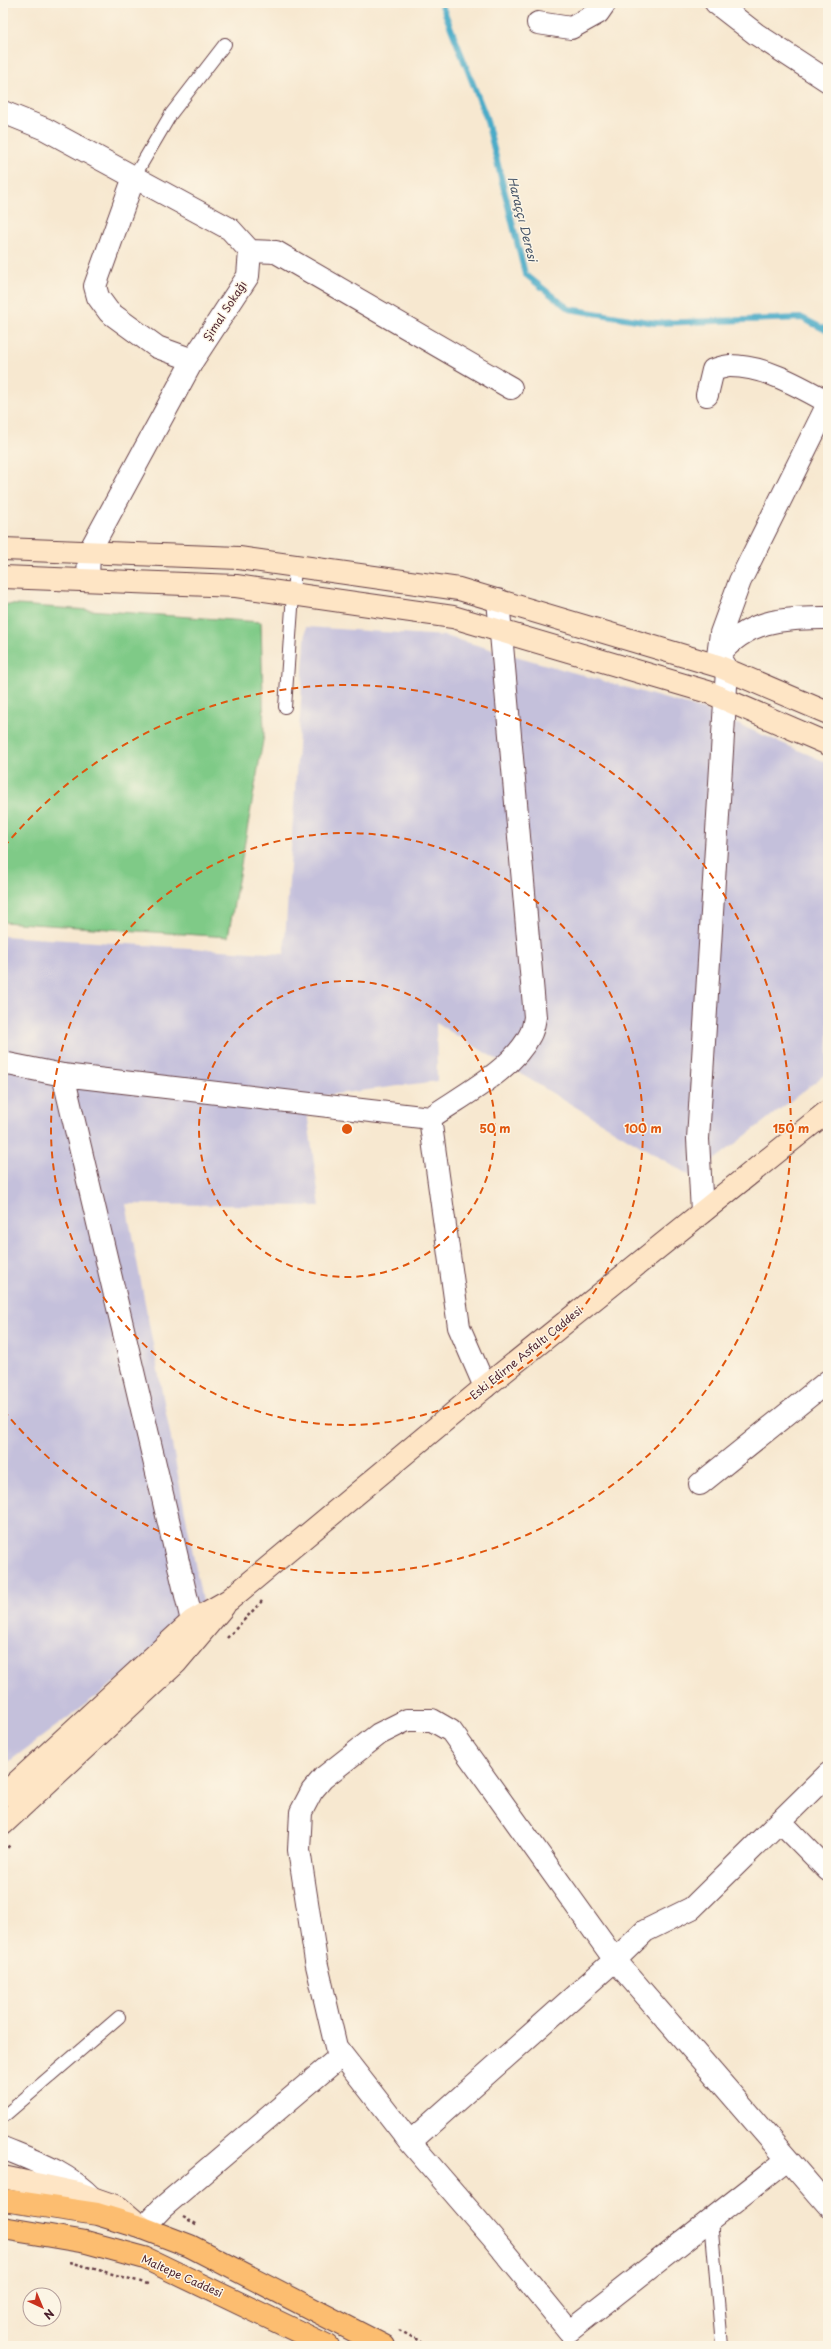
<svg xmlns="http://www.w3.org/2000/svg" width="831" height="2349" viewBox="0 0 831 2349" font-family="'Playpen Sans',sans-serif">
<rect width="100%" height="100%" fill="#fcf5e5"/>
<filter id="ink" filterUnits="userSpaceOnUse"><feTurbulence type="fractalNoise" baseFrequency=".025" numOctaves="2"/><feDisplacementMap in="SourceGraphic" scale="8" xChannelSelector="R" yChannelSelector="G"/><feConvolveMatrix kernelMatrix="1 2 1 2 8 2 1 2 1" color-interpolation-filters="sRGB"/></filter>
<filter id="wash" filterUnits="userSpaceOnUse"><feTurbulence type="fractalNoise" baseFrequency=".012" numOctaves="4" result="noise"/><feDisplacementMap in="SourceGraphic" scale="16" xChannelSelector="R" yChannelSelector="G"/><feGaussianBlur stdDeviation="0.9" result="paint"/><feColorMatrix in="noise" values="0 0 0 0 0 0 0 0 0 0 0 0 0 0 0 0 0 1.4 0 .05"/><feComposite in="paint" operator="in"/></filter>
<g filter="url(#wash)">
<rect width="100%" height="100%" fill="#f7e8d0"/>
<path fill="#c4c0db" d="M306,627L445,636L705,710L828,763V1072L692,1177L436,1023L437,1081L305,1098L320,1206L126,1204L204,1611L130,1671L3,1766V936L284,954Z"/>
<path fill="#7fca87" stroke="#647459" d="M3,604L261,622L264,735L228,937L3,922Z"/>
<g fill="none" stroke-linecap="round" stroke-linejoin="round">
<path stroke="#48abc8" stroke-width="6" d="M441,3L486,117L525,274L569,309L655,323L802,318L828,331"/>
</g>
</g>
<g filter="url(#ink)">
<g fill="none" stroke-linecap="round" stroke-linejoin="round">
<defs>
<path id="lane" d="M134,177L171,114L225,44
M285,707L295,566
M3,2117L119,2017
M711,2220L722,2346"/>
<path id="street" d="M716,3L756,34L828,81
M538,23L571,28L598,13L605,3
M3,112L45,129L230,229L250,251L248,276L193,360L89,552L88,580
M134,177L95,286L98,297L109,312L157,347L193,360
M250,251L276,252L511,388
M707,395L713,370C718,369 725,366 730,366C765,366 799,386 828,402
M718,656C749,618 783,619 828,618
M3,1063L63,1075L430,1118L459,1327L485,1387
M63,1075L192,1621
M430,1118C461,1096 513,1070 530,1035C533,1030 534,1023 535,1017L498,600
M702,1212L698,1139L727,670L718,656L721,633L740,581L828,404
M700,1484L828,1381
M780,1821L828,1870
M410,2142L615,1960L645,1931L692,1908L828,1774
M3,2148C37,2162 67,2172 93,2199
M787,2160L569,2331L492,2237L410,2142L336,2047L316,1961L299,1850L301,1812L312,1791L323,1778L379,1734L407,1720H432L451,1731L615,1960L828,2206
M143,2228L163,2207L342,2055"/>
<path id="secondary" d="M3,549L239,558L459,589L718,666L828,713
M3,577L236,586L453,617L708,692L828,744
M3,1795L192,1621L229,1600L485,1387L828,1111
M3,1824L176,1663L224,1606
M3,2177L78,2193L118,2207L143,2228"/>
<path id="primary" d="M3,2200L97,2214L143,2228L190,2246L384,2346
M3,2228L86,2242L145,2258L328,2346"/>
</defs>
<use href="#lane" stroke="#643d44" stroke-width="14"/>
<use href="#street" stroke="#643d44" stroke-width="24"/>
<use href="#secondary" stroke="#643d44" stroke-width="24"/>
<use href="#primary" stroke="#643d44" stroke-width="24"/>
<path stroke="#643d44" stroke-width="2.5" stroke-dasharray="3 3" stroke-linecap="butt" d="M227,1638L262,1601
M3,1852L11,1844
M183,2217L198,2225
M70,2262L148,2284
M399,2330L429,2346"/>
<use href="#lane" stroke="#fff" stroke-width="12"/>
<use href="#street" stroke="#fff" stroke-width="22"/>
<use href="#secondary" stroke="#fee5c5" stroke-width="22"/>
<use href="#primary" stroke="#fcbd6f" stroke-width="22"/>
</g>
</g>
<g fill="none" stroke="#e0560e" stroke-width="2" stroke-dasharray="7 5">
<circle cx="347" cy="1129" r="148"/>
<circle cx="347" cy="1129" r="296"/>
<path d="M4 847A444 444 0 1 1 4 1411"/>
</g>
<g text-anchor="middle" stroke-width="3" stroke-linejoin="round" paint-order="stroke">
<g font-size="11" fill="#4a1f2b" stroke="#fcf5e5">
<text transform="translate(225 311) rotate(-57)" y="4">Şimal Sokağı</text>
<text transform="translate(526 1353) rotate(-39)" y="4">Eski Edirne Asfaltı Caddesi</text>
<text transform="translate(182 2276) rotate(24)" y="4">Maltepe Caddesi</text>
</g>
<g font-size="12" font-style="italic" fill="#49576a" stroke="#fcf5e5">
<text transform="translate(522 219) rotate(76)" y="4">Haraççı Deresi</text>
</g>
</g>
<circle cx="347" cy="1129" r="6" fill="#e0560e" stroke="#fcf5e5" stroke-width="2"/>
<g font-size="12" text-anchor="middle" font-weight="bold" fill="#e0560e" stroke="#fcf5e5" stroke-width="3" stroke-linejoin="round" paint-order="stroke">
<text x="495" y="1133">50 m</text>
<text x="643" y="1133">100 m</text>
<text x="791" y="1133">150 m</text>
</g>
<rect width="831" height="2349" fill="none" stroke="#fcf5e5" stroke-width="16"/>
<g transform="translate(42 2307) rotate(136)"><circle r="19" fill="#fcf5e5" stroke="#b59f9b"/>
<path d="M0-3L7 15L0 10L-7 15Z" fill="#c8321e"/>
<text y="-6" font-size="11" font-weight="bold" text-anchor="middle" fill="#4a1f2b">N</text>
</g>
</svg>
